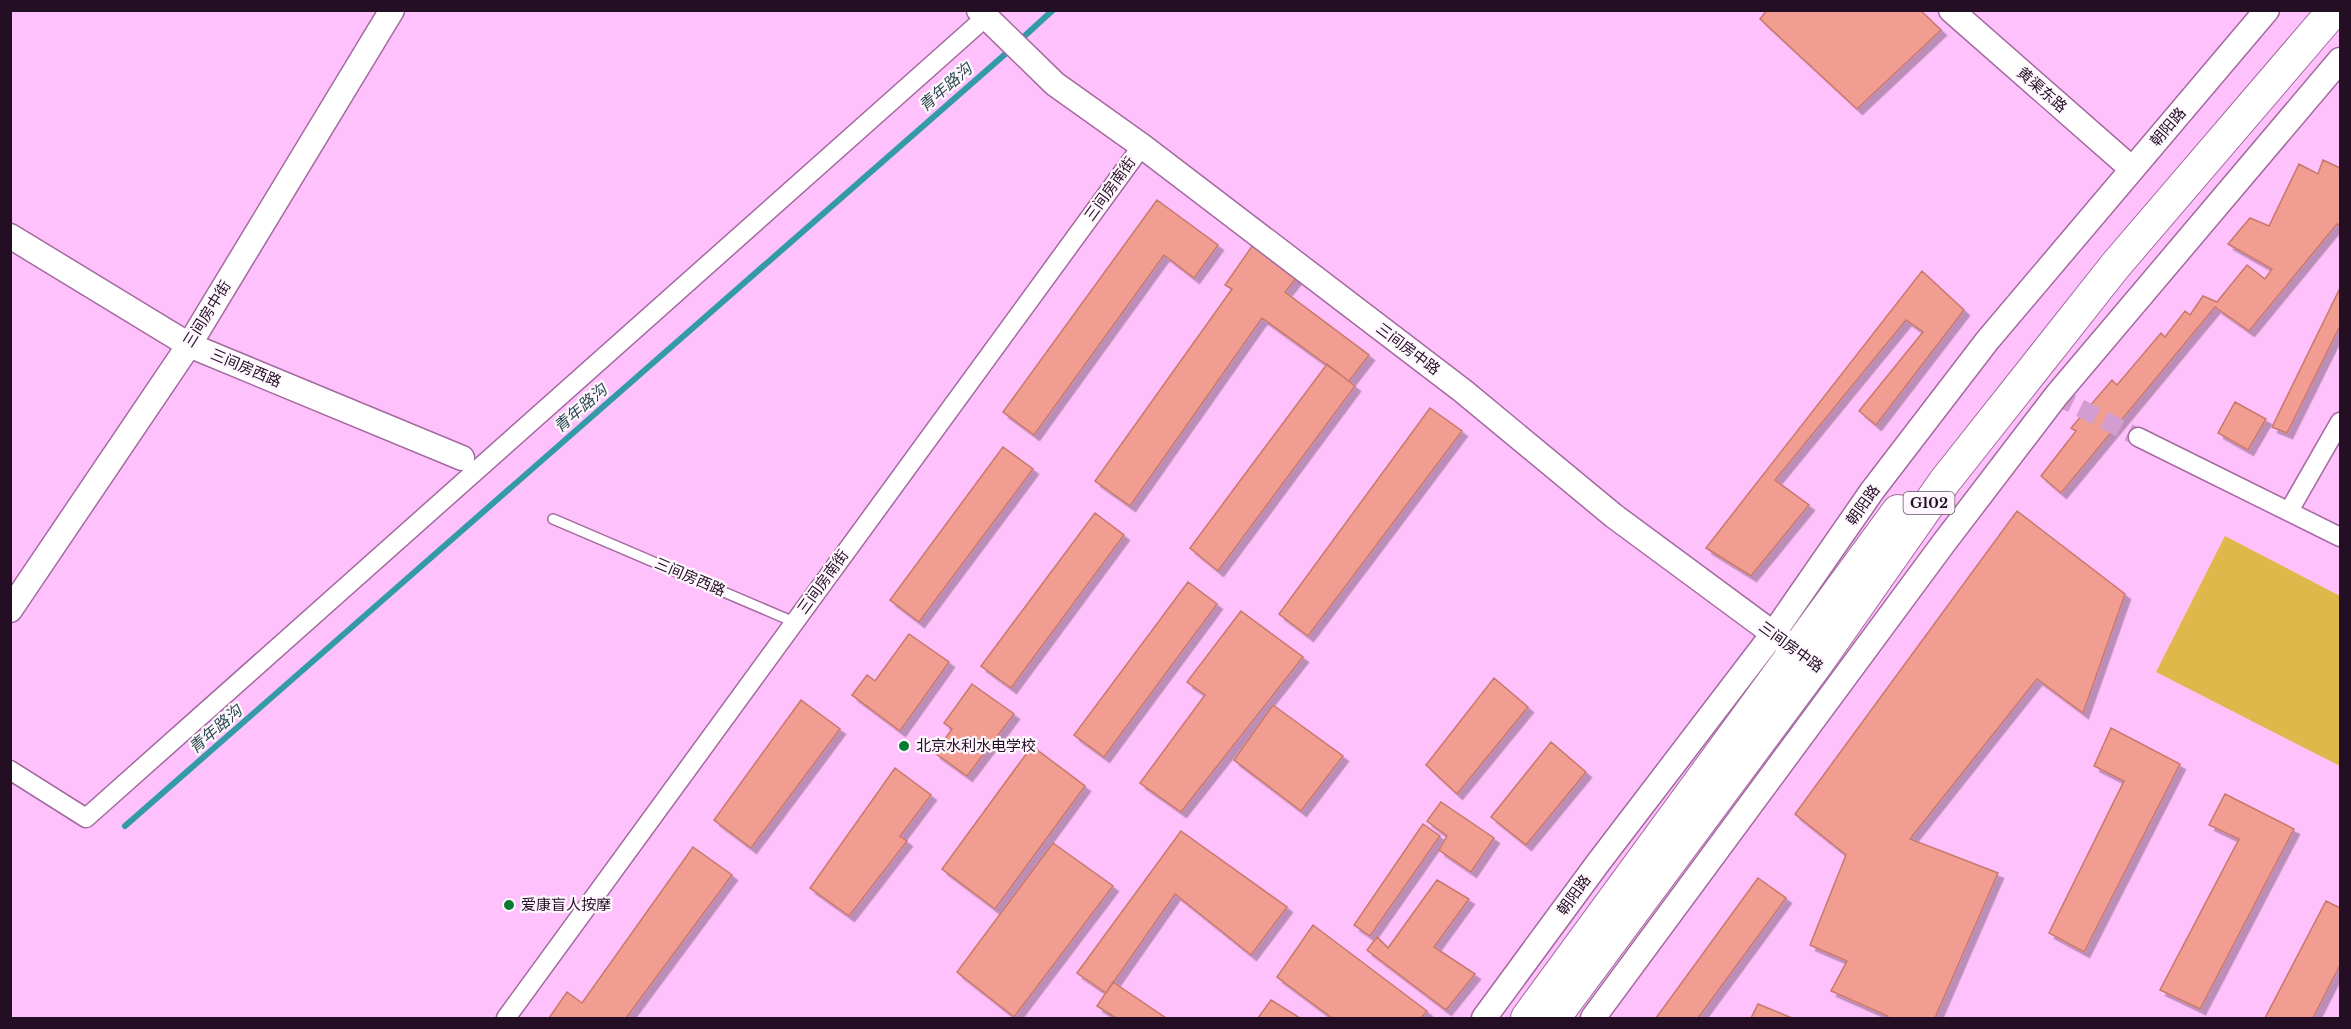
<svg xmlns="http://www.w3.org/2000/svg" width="2351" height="1029" viewBox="0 0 2351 1029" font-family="'Libre Baskerville','Noto Sans SC',serif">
<defs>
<filter id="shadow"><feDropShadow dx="5.5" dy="5.5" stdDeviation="0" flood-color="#0004"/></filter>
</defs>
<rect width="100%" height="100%" fill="#ffc1fb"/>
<path fill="#dfb74a" d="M2225,536L2340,596V766L2156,672Z"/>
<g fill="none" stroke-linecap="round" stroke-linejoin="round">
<path stroke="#339aa8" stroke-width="6" d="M1018,42L1053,10
M125,826L1011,49"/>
</g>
<path fill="#f19d91" stroke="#c8786d" stroke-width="1.5" filter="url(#shadow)" d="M1767,10H1920L1941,30L1857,109L1760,19Z
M2323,160L2340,168V226L2337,224L2249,331L2215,307L2061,493L2041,476L2076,431L2071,428L2112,380L2117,385L2161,333L2165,337L2185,311L2190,315L2203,296L2217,302L2247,265L2265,279L2272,269L2228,244L2250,218L2269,226L2299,164L2318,174Z
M1157,200L1218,245L1194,278L1164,255L1034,435L1003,412Z
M1255,242L1298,276L1285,292L1369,355L1349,381L1262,318L1130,506L1095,481L1232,289L1225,285Z
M1922,271L1964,310L1876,425L1859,411L1923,332L1906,320L1775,480L1809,505L1751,576L1706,548Z
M2340,288V326L2287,433L2272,427Z
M1327,364L1355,386L1218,571L1190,548Z
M2235,402L2266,419L2248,450L2218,433Z
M1430,408L1462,431L1308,636L1279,614Z
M1003,447L1033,469L919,622L890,600Z
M2017,511L2125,594L2083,713L2037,679L1910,839L1998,873L1935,1018H1887L1888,1016L1831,991L1847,961L1810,945L1846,855L1795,814Z
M1095,513L1124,535L1011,688L981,666Z
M1188,582L1217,604L1104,757L1074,735Z
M1241,611L1303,657L1181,812L1140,783L1205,695L1187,682Z
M909,634L949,662L900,731L852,695L867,675L875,681Z
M1494,678L1528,707L1457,794L1426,765Z
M972,684L1014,714L967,776L935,753L952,729L944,723Z
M801,700L840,729L751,848L714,820Z
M1273,705L1343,756L1301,811L1234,760Z
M2111,728L2180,764L2084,952L2049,933L2124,781L2094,766Z
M1551,742L1586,772L1526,845L1491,817Z
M1032,746L1085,786L995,909L942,869Z
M895,768L931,795L900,836L907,841L849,916L810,888Z
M2225,794L2294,829L2200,1009L2160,990L2239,839L2209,825Z
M1441,802L1494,838L1471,872L1439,850L1447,836L1427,821Z
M1423,824L1440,836L1370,936L1354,925Z
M1181,831L1287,907L1251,955L1175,894L1106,993L1077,973Z
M1053,843L1113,886L1014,1017L957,972Z
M693,847L732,875L626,1018H549L567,992L582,1003Z
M1758,878L1786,898L1698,1018H1656Z
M1437,880L1469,899L1434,947L1475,974L1446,1010L1367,950L1377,937L1388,948Z
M2326,901L2340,908V965L2313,1018H2265Z
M1313,925L1427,1011L1421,1018H1332L1277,977Z
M1113,982L1166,1018H1116L1097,1006Z
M1271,1000L1300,1018H1258Z
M1758,1004L1792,1018H1751Z"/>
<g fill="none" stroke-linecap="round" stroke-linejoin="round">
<path stroke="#d39dd0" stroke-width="18" stroke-dasharray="18 9" stroke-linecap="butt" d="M2056,396L2138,437"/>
<defs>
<path id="lane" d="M553,519L794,622"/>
<path id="street" d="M2138,437L2340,537
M2289,511L2340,422
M10,770L86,818L987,16
M506,1018L1142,146"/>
<path id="secondary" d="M979,10L1055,84L1142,146L1463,391L1614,516L1786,643
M1951,10L2132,169
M10,236L189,345L462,458
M10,610L189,345L392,10
M1484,1018L1598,863L1773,634L1872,491L1987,341L2267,10
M1593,1018L1943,544L2056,396L2340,60"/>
<path id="highway" d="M1527,1018L1898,511
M1554,1018L1816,665L1945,481L2115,266L2334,10"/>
</defs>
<use href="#lane" stroke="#a36aa0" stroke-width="12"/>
<use href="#street" stroke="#a36aa0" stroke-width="21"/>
<use href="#secondary" stroke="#a36aa0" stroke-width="27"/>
<use href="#highway" stroke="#a36aa0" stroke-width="34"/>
<use href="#lane" stroke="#fff" stroke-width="9"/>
<use href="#street" stroke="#fff" stroke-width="18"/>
<use href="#secondary" stroke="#fff" stroke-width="24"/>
<use href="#highway" stroke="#fff" stroke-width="32"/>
</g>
<g fill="#087c32" stroke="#fef8fe" stroke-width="2">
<circle cx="904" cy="746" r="6"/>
<circle cx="509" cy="905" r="6"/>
</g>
<g text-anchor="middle" stroke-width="4.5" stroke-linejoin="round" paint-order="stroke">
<rect fill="#fef8fe" stroke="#655465" stroke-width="1.5" x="1903.5" y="492" width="51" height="22" rx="4.5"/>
<g font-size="14" font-weight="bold" fill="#240e24">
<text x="1929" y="508">G102</text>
</g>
<g font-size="15" fill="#240e24" stroke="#fef8fe">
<text transform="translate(2042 90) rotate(41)" y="5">黄渠东路</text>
<text transform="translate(2168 127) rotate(-49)" y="5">朝阳路</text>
<text transform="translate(1110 189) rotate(-54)" y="5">三间房南街</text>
<text transform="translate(207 314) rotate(-58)" y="5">三间房中街</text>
<text transform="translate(1408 349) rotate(37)" y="5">三间房中路</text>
<text transform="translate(246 368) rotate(23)" y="5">三间房西路</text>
<text transform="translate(1863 505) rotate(-54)" y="5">朝阳路</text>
<text transform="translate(690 577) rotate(23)" y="5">三间房西路</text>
<text transform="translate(823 582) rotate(-54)" y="5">三间房南街</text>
<text transform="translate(1791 647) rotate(36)" y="5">三间房中路</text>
<text transform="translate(1574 895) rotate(-54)" y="5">朝阳路</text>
</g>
<g font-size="15" fill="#240e24" stroke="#fef8fe" text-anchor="start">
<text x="916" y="751">北京水利水电学校</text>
<text x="521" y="910">爱康盲人按摩</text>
</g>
<g font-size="16" font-style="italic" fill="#2c4a4f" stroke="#fef8fe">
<text transform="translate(945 87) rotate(-41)" y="6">青年路沟</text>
<text transform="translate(580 408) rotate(-41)" y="6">青年路沟</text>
<text transform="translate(215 729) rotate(-41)" y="6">青年路沟</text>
</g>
</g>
<rect width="2351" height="1029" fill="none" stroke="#240e24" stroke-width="24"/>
</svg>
